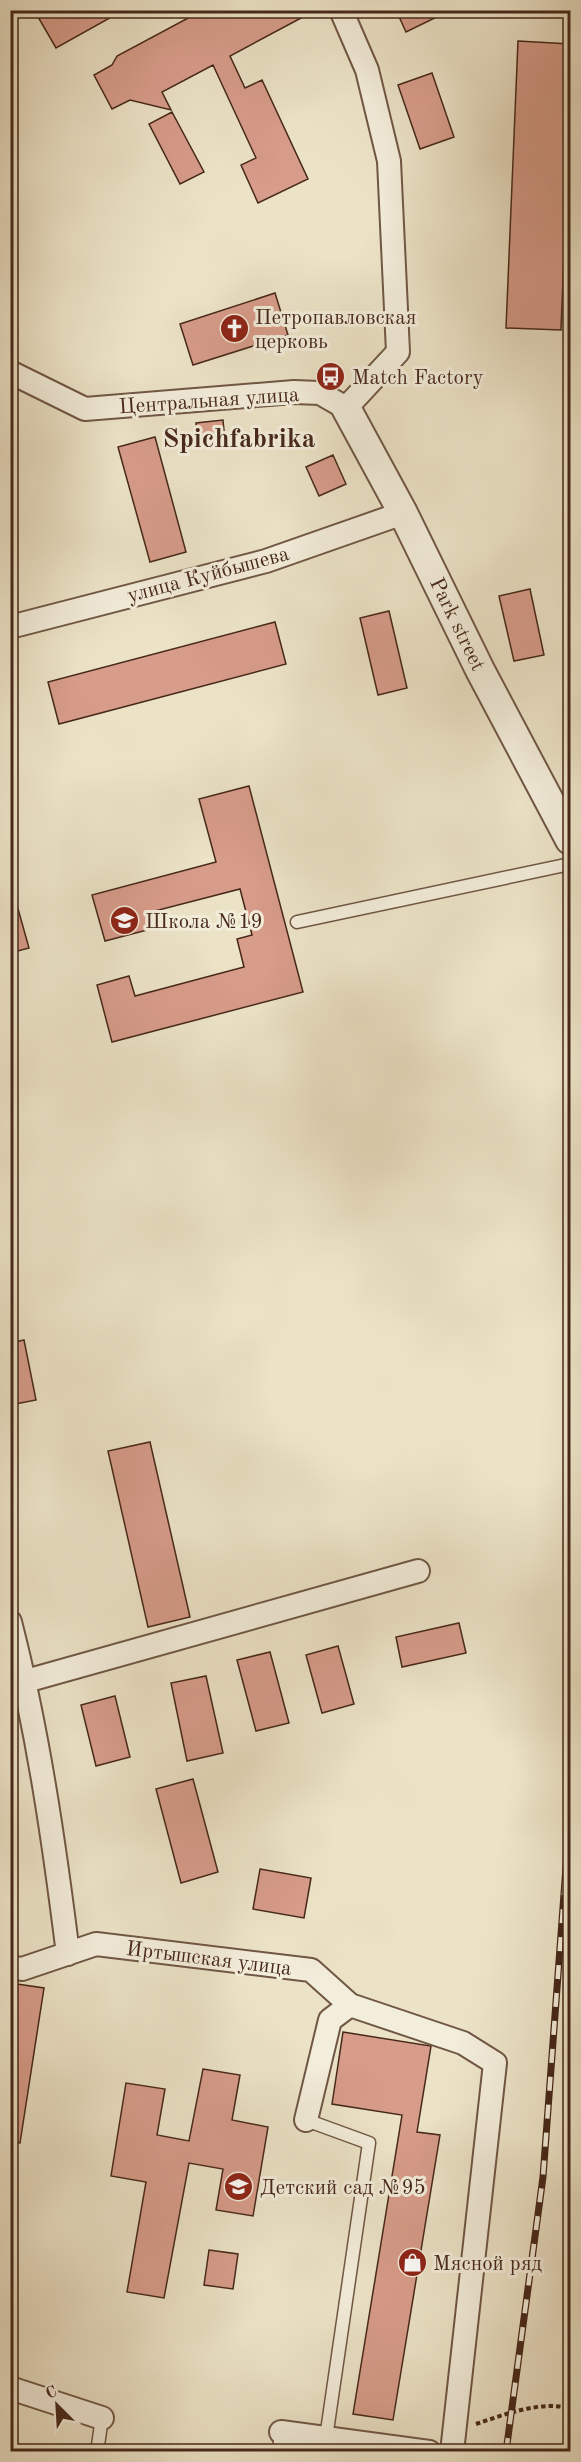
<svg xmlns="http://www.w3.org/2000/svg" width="581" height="2462" viewBox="0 0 581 2462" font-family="'Old Standard TT',serif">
<rect width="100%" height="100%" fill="#ece3c7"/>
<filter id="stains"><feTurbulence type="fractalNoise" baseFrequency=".00333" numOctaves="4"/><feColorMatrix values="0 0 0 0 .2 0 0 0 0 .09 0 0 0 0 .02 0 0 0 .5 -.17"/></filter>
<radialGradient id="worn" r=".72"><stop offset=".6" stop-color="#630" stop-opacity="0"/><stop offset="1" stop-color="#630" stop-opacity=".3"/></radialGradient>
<path fill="#d79c8a" stroke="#46281a" stroke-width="1.5" d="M34,10H124L56,48Z
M203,10H316L230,56L245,88L262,80L308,179L258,203L241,165L256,158L213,65L162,92L171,110L130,100L112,109L94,75L112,65L117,56Z
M396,10H451L406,32Z
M518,41L570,44V104L561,330L506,328Z
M432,73L454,137L420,149L398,85Z
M172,112L204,172L180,184L149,124Z
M275,293L288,335L193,365L180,324Z
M223,420L225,441L198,444L196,423Z
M155,437L186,552L150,562L118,447Z
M333,455L346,484L319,496L306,467Z
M530,589L544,655L514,661L499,596Z
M389,611L407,688L378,695L360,618Z
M275,622L286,664L59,724L48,682Z
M249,786L303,992L112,1042L97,985L129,976L135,996L244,967L237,939L252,935L240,889L147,913L151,929L105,941L92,895L216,862L199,799Z
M15,898L29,948L10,953V899Z
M24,1340L36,1400L10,1405V1343Z
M150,1442L190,1617L148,1627L108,1451Z
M459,1623L466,1653L402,1667L396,1637Z
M338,1646L354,1704L322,1713L306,1655Z
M270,1652L289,1723L256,1731L237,1660Z
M206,1676L223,1753L187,1761L171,1683Z
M115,1696L130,1757L96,1766L81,1705Z
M193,1779L218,1872L181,1883L156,1789Z
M260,1869L311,1878L304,1918L253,1909Z
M10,1983L44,1988L20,2143L10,2142Z
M343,2032L431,2046L417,2132L440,2135L393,2420L353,2414L402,2115L332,2104Z
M203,2069L240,2075L232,2120L268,2127L253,2216L216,2210L223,2169L189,2163L164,2298L127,2292L146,2182L111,2176L126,2083L165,2089L157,2135L189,2141Z
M209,2250L238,2254L233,2289L204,2285Z"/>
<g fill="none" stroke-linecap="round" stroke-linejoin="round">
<defs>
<path id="service" d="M297,922L570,864
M306,2120L369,2143L326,2438
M97,2452L102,2418
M279,2452L281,2432"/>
<path id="minor" d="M10,372L85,409L294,392L320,393L346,408L398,352L389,161L367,70L341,10
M10,627L266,561L403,513
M10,1622C38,1731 54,1842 68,1954
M26,1681L418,1571
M10,1967L22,1969L96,1944L311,1970L350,2005L463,2043L495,2063L452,2452
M306,2120L330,2020L350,2005
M10,2388L102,2418
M281,2432L429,2452"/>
<path id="tertiary" d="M346,408L403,513L480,670L570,840"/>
</defs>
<use href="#service" stroke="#705745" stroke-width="15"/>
<use href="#minor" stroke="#705745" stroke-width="26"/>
<use href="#tertiary" stroke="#705745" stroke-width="32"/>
<path stroke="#46281a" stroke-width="4" stroke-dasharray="4.5 3" stroke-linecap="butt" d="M476,2424C506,2414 539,2401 570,2408"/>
<use href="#service" stroke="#f3eddb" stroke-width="12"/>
<use href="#minor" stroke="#f3eddb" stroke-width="22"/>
<use href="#tertiary" stroke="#f3eddb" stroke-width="28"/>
<defs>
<path id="rail" d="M506,2452L543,2177L570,1813"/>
</defs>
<use href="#rail" stroke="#46281a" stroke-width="7"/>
<use href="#rail" stroke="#f3eddb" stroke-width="4.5" stroke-dasharray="14" stroke-linecap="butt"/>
</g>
<defs>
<symbol id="church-disc" viewBox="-11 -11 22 22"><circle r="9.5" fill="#8f2418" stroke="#f3eddb"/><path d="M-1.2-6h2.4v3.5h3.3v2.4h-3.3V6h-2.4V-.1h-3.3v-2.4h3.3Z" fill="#fff"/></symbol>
<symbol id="bus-disc" viewBox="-11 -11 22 22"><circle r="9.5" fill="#8f2418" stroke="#f3eddb"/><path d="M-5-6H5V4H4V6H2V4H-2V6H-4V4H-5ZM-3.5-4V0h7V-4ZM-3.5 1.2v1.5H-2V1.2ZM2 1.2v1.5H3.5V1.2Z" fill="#fff"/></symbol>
<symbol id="school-disc" viewBox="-11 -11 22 22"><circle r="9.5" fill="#8f2418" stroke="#f3eddb"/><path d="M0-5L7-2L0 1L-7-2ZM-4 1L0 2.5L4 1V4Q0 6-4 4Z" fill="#fff"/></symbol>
<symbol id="shop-disc" viewBox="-11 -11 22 22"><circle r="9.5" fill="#8f2418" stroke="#f3eddb"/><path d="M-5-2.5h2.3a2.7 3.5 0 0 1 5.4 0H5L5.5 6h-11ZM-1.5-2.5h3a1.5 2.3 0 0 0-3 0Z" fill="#fff"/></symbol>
</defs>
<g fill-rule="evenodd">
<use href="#church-disc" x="218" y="312" width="33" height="33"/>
<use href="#bus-disc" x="314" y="360" width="33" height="33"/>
<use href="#school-disc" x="108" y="904" width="33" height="33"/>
<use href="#school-disc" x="222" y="2170" width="33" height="33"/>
<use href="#shop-disc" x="396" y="2246" width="33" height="33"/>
</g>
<g text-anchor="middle" stroke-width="6" stroke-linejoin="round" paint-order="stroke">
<g font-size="21" fill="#46281a" stroke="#f3eddb" text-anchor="start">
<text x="255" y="324">Петропавловская<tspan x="255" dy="24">церковь</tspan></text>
<text x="352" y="384">Match Factory</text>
<text x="145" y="928">Школа №19</text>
<text x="260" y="2194">Детский сад №95</text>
<text x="433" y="2270">Мясной ряд</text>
</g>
<g font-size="21" fill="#46281a" stroke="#f3eddb">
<text transform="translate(209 400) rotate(-4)" y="7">Центральная улица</text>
<text transform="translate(208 574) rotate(-15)" y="7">улица Куйбышева</text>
<text transform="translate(458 624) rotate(64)" y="7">Park street</text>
<text transform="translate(209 1958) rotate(7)" y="7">Иртышская улица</text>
</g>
<g font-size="27" font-weight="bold" fill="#46281a" stroke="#f3eddb">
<text x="239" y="447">Spichfabrika</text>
</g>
</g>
<rect width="581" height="2462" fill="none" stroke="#ece3c7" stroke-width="36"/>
<rect x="12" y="12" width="557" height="2438" fill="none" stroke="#46281a" stroke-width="3"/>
<rect x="18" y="18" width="545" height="2426" fill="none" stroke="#46281a" stroke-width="1.5"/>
<g transform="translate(57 2405) rotate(336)" stroke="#f3eddb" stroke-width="4.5" paint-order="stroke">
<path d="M0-4.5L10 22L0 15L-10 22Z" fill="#46281a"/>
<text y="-9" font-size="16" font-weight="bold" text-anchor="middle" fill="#46281a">С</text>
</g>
<rect width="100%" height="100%" filter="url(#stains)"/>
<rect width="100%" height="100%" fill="url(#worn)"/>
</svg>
